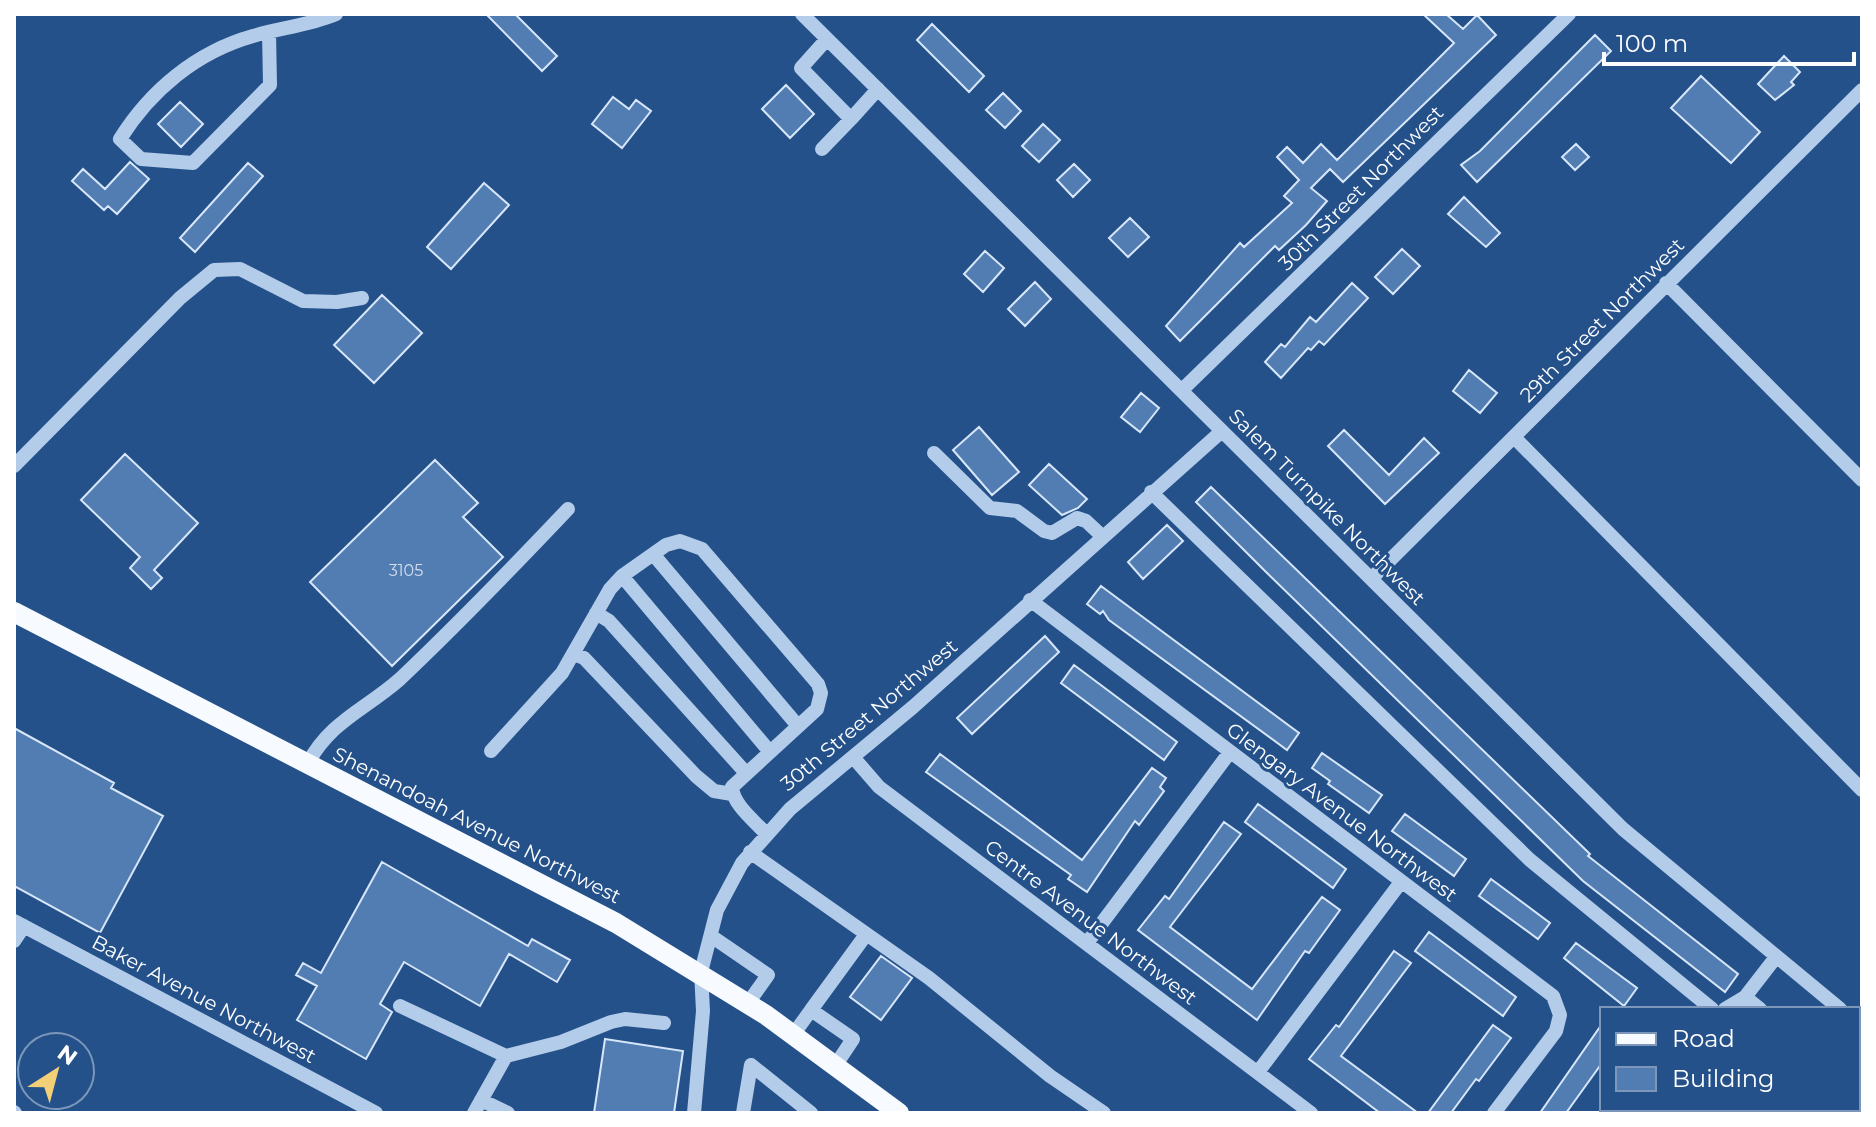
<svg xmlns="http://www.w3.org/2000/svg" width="1876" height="1127" viewBox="0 0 1876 1127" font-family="Montserrat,sans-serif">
<rect width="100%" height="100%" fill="#25518a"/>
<path fill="#527db3" stroke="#d7e6f8" stroke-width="2" d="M486,14H515L557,56L542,71Z
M1423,14H1446L1463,29L1477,15L1496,35L1343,182L1330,169L1311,188L1327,201L1306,225L1279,250L1275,246L1180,341L1166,326L1240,243L1244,247L1292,203L1284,196L1299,180L1277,157L1287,147L1303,163L1321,144L1337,160L1454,43Z
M932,24L984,76L969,92L917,40Z
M1595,35L1611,51L1477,182L1461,165L1480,151Z
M1784,56L1800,72L1791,82L1794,85L1775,100L1758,84Z
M1701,76L1760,132L1731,163L1671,108Z
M786,85L814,114L790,138L762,109Z
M1003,93L1021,111L1005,128L986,110Z
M613,97L629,109L636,100L651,111L622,148L592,124Z
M180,102L203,124L181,147L158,124Z
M1043,124L1060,140L1039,162L1022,146Z
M1576,144L1589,157L1575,170L1562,157Z
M130,162L149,179L117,214L108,206L104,210L72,181L83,169L105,189Z
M248,163L263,176L195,252L180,238Z
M1074,164L1090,180L1073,197L1057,180Z
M484,183L509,205L451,269L427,247Z
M1464,197L1500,233L1486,247L1448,214Z
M1130,218L1149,237L1128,257L1109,238Z
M1402,249L1420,266L1393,294L1375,277Z
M985,251L1004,268L983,292L964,274Z
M1035,282L1051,299L1025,326L1008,309Z
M1352,283L1368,298L1324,345L1319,341L1311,350L1308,348L1281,378L1265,362L1281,344L1285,347L1310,317L1316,322Z
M382,295L422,333L374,383L334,345Z
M1469,370L1497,393L1480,413L1453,391Z
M1141,393L1159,408L1140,432L1121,417Z
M979,427L1019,472L992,495L953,450Z
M1344,430L1389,475L1424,438L1439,453L1385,504L1328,446Z
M125,454L198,523L154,570L162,578L151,589L130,568L140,557L81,500Z
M435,460L478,503L463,517L503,557L392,666L310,582Z
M1049,464L1087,499L1078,508L1062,515L1029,485Z
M1211,487L1590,854L1588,856L1738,974L1725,992L1583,881L1265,571L1196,502Z
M1167,525L1183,541L1143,579L1128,562Z
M1101,586L1299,733L1287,750L1109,620L1103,611L1100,614L1087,604Z
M1045,636L1059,652L972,734L957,718Z
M1074,665L1177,742L1164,760L1061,683Z
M14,728L114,783L111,788L163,816L100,933L14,886Z
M1322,753L1382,795L1369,813L1328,784L1330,781L1312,768Z
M940,754L1082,860L1152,768L1166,778L1160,787L1164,791L1139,825L1135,821L1087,892L1068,879L1071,875L926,772Z
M1258,804L1346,869L1333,888L1245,822Z
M1405,814L1466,859L1454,876L1392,831Z
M1224,822L1241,834L1170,927L1252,989L1322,897L1340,910L1309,953L1305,951L1257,1020L1138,930L1165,896L1169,899Z
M382,862L528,946L532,939L570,960L557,982L509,954L480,1006L404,962L380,1004L392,1012L366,1059L297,1020L317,986L296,975L303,963L321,973Z
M1491,879L1550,923L1538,939L1479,896Z
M1429,932L1516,997L1503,1016L1415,951Z
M1576,943L1637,988L1624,1006L1564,958Z
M1394,951L1411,963L1341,1056L1418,1113H1380L1309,1059L1336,1025L1339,1027Z
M881,956L912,978L881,1020L850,997Z
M1602,1024V1063L1566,1113H1540Z
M1493,1025L1511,1038L1479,1081L1476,1079L1451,1113H1428Z
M605,1039L683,1051L674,1113H594Z"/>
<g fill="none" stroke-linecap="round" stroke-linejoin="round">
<path stroke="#b3ccea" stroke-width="14" d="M802,14L1623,829L1840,1009
M269,32L270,85L193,163L141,159L120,139C150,91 196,52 253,36C280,28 310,25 336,14
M827,39L801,68L851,119L878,89
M822,149L851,119
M1666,283L1862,480
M1182,390L1569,14
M1514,437L1862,790
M934,453L990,508L1017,511L1044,531L1052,533L1077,518L1086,521L1102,536
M14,466L180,298L214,270L240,269L303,301L337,302L362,298
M1151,492L1530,860L1712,1009
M653,554L798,726
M622,576L770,752
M1371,579L1862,90
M1030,600L1553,996L1560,1015L1556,1031L1494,1113
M596,613L609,621L746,773
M574,654L584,658L696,776L714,791L732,794
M491,751L562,673L610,589L622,576L666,545L680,541L702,549L818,684L821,693L817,709L732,787C733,805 755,821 766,834
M853,757L879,787L1311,1113
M307,765C330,721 365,710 400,679C458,624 513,567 568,509
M750,852L929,978L1050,1076L1104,1113
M14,921L376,1113
M711,936L768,975L748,1003
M14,941L24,926
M1087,943L1230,752
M1745,997L1760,1009
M400,1006L506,1056L561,1042L611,1022L625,1019L664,1023
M1725,1009L1745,997L1776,957
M1858,1024L1862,1027
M793,1035L811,1010
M835,1066L853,1039L811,1010L865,936
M1258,1072L1401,882
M1858,1088L1862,1091
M481,1100L508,1113
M1658,1109L1663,1113
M14,1112L15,1113
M474,1113L506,1056
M694,1113L703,1011L701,972L717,910L742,863L790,809L913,707L1222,431
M743,1113L751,1065L811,1113
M1861,1113L1862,1111"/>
<path stroke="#f7fafe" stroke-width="20" d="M14,612L616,923L766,1015L899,1113"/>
</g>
<g text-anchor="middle" stroke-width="6" stroke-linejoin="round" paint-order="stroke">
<g font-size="16" fill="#d4deec">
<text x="406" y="576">3105</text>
</g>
<g font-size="20" fill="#fff" stroke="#25518a">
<text transform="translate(1361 188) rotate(-45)" y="7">30th Street Northwest</text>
<text transform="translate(1602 320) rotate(-45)" y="7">29th Street Northwest</text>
<text transform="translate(1327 507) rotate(45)" y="7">Salem Turnpike Northwest</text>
<text transform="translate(869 715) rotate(-40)" y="7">30th Street Northwest</text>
<text transform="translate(1342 812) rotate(37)" y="7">Glengary Avenue Northwest</text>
<text transform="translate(477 825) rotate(27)" y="7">Shenandoah Avenue Northwest</text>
<text transform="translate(1091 922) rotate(37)" y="7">Centre Avenue Northwest</text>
<text transform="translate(204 999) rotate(28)" y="7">Baker Avenue Northwest</text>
</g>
</g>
<rect width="1876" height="1127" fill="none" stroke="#ffffff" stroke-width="32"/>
<rect x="1600" y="1007" width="260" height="104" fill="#25518a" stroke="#7c97b9" stroke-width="2"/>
<rect x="1616" y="1033" width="40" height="12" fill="#f7fafe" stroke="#7c97b9" stroke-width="2"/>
<text x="1672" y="1047" font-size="24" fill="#ffffff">Road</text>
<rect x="1616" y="1067" width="40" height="24" fill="#527db3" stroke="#7c97b9" stroke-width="2"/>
<text x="1672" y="1087" font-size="24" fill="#ffffff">Building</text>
<g transform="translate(56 1071) rotate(36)"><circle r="38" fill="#25518a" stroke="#7c97b9" stroke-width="2"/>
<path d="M0-6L14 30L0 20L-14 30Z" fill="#f3d077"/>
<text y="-12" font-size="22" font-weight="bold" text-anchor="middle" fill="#ffffff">N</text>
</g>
<path d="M1604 52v12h250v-12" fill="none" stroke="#ffffff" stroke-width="4"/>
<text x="1616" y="52" font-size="24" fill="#ffffff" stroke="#25518a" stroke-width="6" paint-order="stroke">100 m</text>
</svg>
